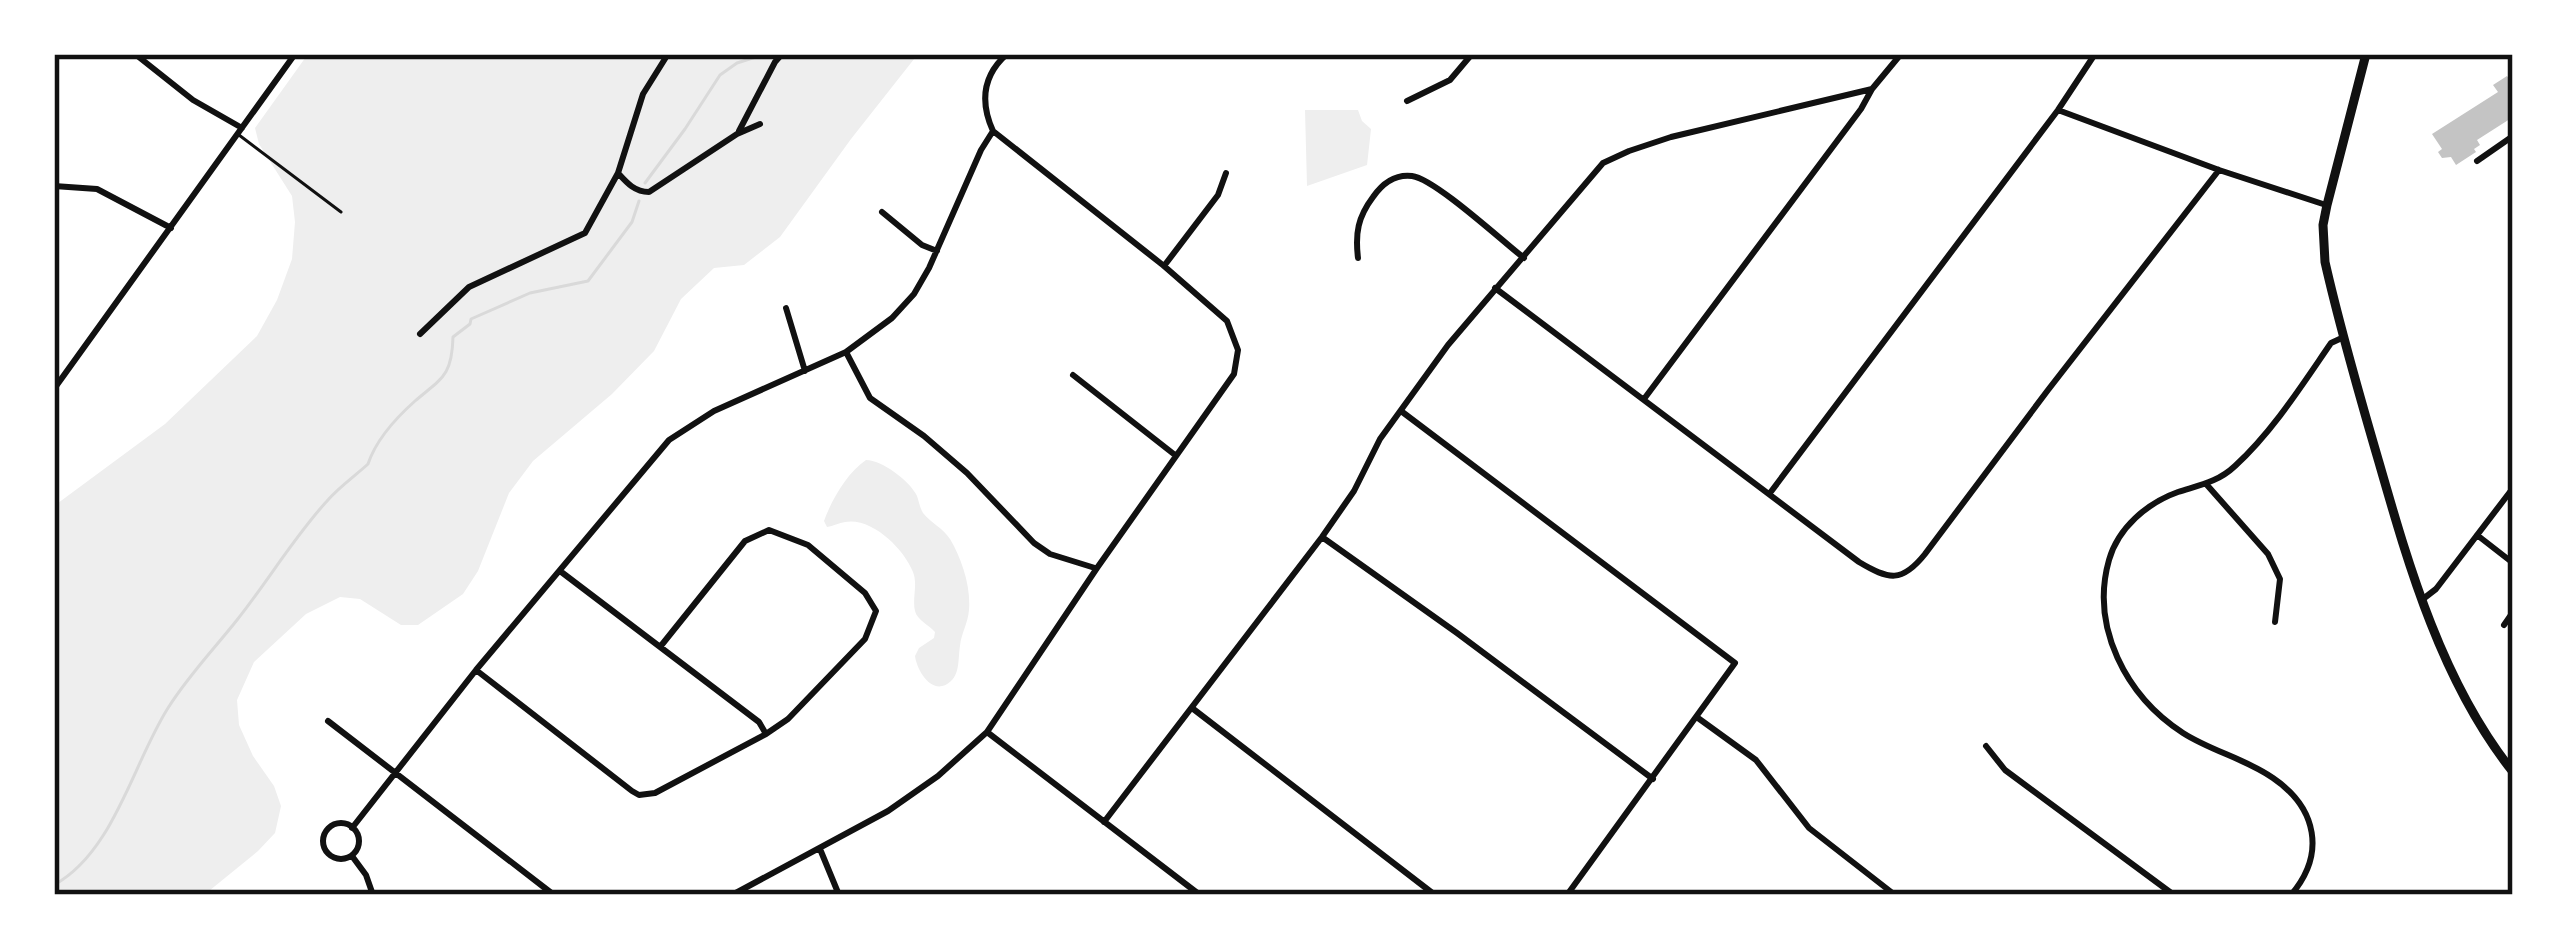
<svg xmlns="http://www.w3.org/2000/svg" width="2567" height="949" viewBox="0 0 2567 949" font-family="'Fira Sans Condensed',sans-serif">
<rect width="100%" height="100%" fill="#fff"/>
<path fill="#eee" d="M308,54H918L851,139L780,237L744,265L714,268L681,299L654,351L612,394L533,461L509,493L478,571L463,594L418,625H401L360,599L340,597L306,614L254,662L237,700L239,725L253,756L274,786L281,806L275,833L258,851L204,895H54V506L165,424L257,336L277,300L292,259L295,222L292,196L259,144L255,128Z
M1305,110H1358L1362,121L1371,129L1367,165L1307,186Z
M866,460C882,460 910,481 917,496C919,502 920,508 923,513C931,523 943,528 950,539C962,559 971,587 969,610C968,623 961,634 960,646C958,658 960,673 951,681C933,698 917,671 915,656L919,648L934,638L935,632C929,625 917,620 915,611C912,599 918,584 913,572C904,549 872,517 845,522C839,523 833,526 827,527L824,521C832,499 847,473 866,460Z"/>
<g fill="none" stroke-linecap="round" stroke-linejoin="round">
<path stroke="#d9d9d9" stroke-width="3" d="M645,183L685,129L720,75L737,63L765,54
M54,885C114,852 133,763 168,708C188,676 214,649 237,620C268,581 294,537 327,501C339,487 355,476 368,464C376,440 397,417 415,401C442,378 452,376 453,337L470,324L471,319L530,293L588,281L632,222L639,201"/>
</g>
<path fill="#c4c4c4" d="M2507,76L2513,84V117L2477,140L2480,145L2474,149L2476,152L2456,165L2451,157L2442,158L2438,152L2442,149L2432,134L2498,92L2493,85Z"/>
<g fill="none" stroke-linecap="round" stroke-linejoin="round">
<path stroke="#111" stroke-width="3" d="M239,135L341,212"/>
<path stroke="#111" stroke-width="6" d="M135,54L193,100L242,128
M1407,101L1450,80L1472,54
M2058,110L2219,170L2326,205
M739,131L775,62L782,54
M2477,161L2513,136
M618,173C627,183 635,192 649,192L737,134L760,124
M54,186L97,189L171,228
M882,212L922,245L937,251
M1358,258C1355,233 1358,217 1373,197C1382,184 1395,174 1412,176C1435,179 1502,241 1524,258
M1164,266L1218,195L1226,173
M1495,288L1859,562C1889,580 1902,583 1925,554L2048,390L2219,170
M786,308L805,371
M420,334L469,287L585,233L618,173L643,94L668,54
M846,352L870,398L924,436L967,473L1034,543L1050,554L1095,568
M1073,375L1175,455
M54,389L295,54
M1644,399L1861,109L1872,89
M1401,411L1735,663L1567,895
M2207,485L2268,554L2280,579L2275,622
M1770,493L2058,110L2095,54
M2477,535L2513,563
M1322,537L1457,633L1653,779
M560,571L759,722L766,734
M2423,599L2436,589L2513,488
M2504,625L2513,612
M476,670L632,791L639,795L655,793L766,734L788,719L865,639L876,611L865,593L808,545L769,530L745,541L660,647
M1192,708L1435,895
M1698,718L1756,760L1809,828L1895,895
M328,721L554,895
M987,732L1200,895
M1986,746L2005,770L2174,895
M1104,822L1322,537L1354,491L1380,439L1448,345L1603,163L1629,151L1671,137L1872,89L1901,54
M323 841a18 18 0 1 1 36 0a18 18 0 1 1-36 0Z
M352,828L476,670L669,440L714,411L846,352L892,318L914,294L929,268L981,150L993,131
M820,849L839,895
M352,856L366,875L373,895
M732,895L888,811L938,776L987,732L1097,568L1234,374L1238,350L1227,321L1164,266L993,131C980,102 982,76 1007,54
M2291,895C2326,854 2317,808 2273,778C2246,759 2211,751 2183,733C2126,696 2090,627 2109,560C2118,528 2147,503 2178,492C2200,485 2218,482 2235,466C2273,431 2302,385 2331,343L2344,337"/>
<path stroke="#111" stroke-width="9" d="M2366,54L2327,205L2323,225L2325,262C2340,328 2359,394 2378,459C2409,567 2442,683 2513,772"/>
</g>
<rect width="2567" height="949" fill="none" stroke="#ffffff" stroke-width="114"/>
<rect x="57" y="57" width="2453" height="835" fill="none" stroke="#111" stroke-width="4.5"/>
</svg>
